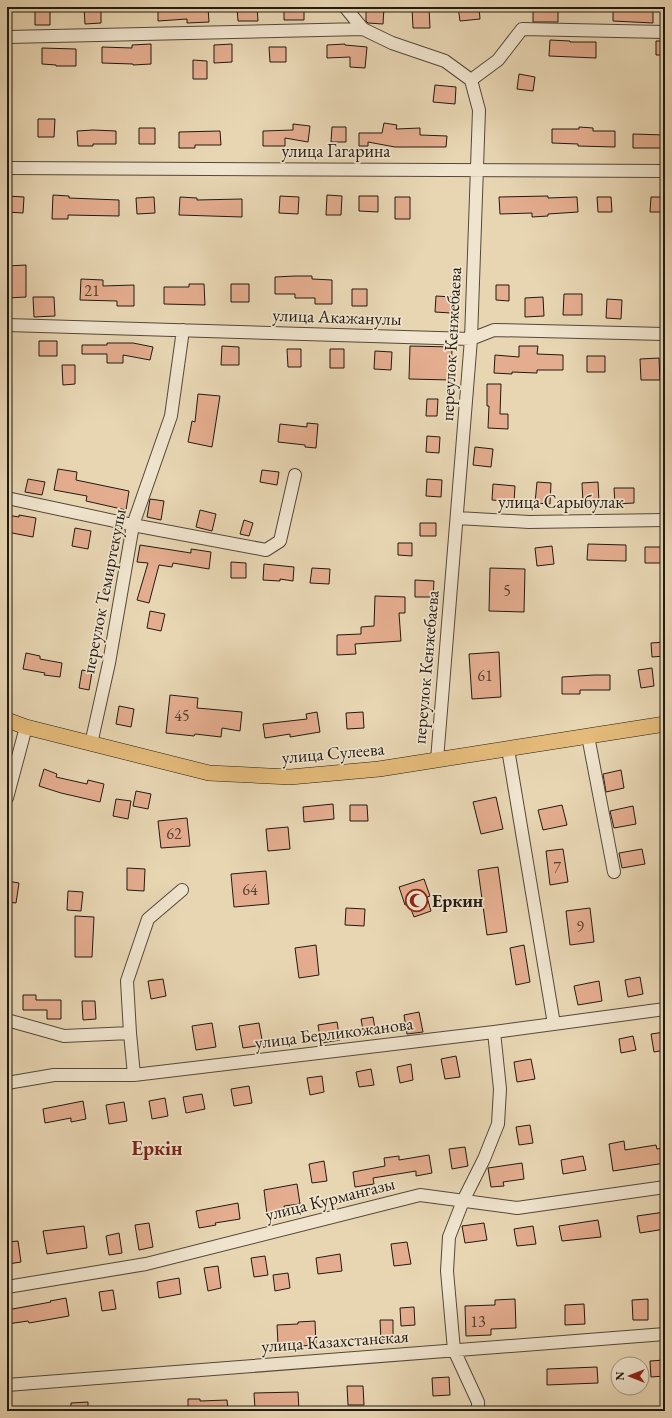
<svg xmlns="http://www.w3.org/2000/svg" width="672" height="1418" viewBox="0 0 672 1418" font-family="'EB Garamond',serif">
<rect width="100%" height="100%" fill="#e8d6b3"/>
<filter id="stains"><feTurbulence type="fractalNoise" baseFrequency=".005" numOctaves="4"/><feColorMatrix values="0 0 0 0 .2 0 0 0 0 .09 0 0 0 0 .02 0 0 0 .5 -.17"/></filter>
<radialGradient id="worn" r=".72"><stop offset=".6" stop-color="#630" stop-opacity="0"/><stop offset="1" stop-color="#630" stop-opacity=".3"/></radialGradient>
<path fill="#e4ad8f" stroke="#211a11" d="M35,7H50V25H35Z
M84,7H101V23L85,24Z
M158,7H208L209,22L187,23V19L158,21Z
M237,7H257L258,21H238Z
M284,7H304V20H284Z
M366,7H384L383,24L368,23L366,21Z
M429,7L430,28H413L412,8Z
M458,7H479L480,19L460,21Z
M533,7H558V22H533Z
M613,7H653V23L613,21Z
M550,40L570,41V42H596V58L549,56Z
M656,41H665V55H656Z
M151,44V64L133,65V64L102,63V47L132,48V45Z
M232,44V62L214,63V45Z
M345,44V45L367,47L365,68L350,67V57L327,58V45Z
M269,47H286V62H270Z
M42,48L76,49V66H56V65L42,64Z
M193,60L207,61V79H193Z
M519,74L535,77L533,91L517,89Z
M435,85L456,87L455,104L433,102Z
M38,119H55L54,137H38Z
M384,123L397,125L396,129L420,128V135L447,136L446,147H395L368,142V146H359V133H382Z
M293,124L310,126L308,142L285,138V146H263V131L293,130Z
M332,127H346V142H331Z
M579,127L593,128V131H615V147L578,146V144L552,143V129H579Z
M139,128H155V144H139Z
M93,130L116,131V144H93V146H78L77,131Z
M220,131L221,145H195V148H179V132Z
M633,134L665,135V148H633Z
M53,195L69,196V198L119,200V216L68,215V219H52Z
M327,195L342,196L341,215H326Z
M7,196L24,197L23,213L7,212Z
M280,196L299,197L298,214L279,213Z
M359,196H378V212L359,211Z
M548,196V198L577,197L578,212L548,214V216L532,217V213L500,214L499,197Z
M154,197L155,213L137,214L136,198Z
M180,197L197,198V200L242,199V217L179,215Z
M395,197H410V219H395Z
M597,197H611L612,212H598Z
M651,197H665V212H650Z
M26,265V297L7,298V266Z
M295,276H312V279L332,280V304H315V298H295V294H275V277Z
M81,279L103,280V286L134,285V306H117V301L80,300Z
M189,284H204L205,305L164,304V287H189Z
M231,284H249V302H231Z
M496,285H509V301L496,300Z
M352,289H367V306H352Z
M564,294H582V315H563Z
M436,296L452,297L451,313L435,312Z
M33,297H54L55,316L34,317Z
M543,297L544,316L525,317V298Z
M607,299L622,300L621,319L606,318Z
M39,341H57V356H39Z
M107,343H133L153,347L150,360L123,355V363H107V354H82V345H107Z
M222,346L239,347V365H221Z
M410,346L452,347L451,380L409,379Z
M519,346H538L537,354L563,355V370H537V373L512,372V374L494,373L495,355L519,357Z
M287,349H301V367H288Z
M330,349H344V368H330Z
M375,351L392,352L391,370L374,369Z
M587,356H605V372H587Z
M659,358L660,380H641L640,359Z
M62,365H75V384L63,385Z
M487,384H501L500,414H508V429L488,428L489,406H487Z
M198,394L220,396L212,447L188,442L192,421L195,422Z
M427,399H438L437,416H426Z
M307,423L318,424L316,448L305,447V445L278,442L280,424L307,427Z
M427,436L440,437L439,453L426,452Z
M475,447L493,449L491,467L473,465Z
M58,469L77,472L76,480L129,491L126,510L86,501L87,496L54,490Z
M262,470L279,472L277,485L260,482Z
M28,479L45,482L42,495L25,492Z
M427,479L442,480L441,497L426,496Z
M537,482L551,483L550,504L535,503Z
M598,482L599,503H583L582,483Z
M493,484L515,486L514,502L492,500Z
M614,488H634V503L615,504Z
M150,499L164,501L161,520L147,517Z
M200,510L216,514L212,531L196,527Z
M7,515L19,517V515L36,518L33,537L7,532Z
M244,520L253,523L249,536L240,534Z
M420,523H436V536H420Z
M75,528L91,531L88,549L72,546Z
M398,543H412V556L398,555Z
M588,544L626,545V561L587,560Z
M140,545L191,553V549L211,552L209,569L173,563L172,567L159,565L149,603L137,600L148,563L137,562Z
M552,546L554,564L537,566L535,548Z
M645,547H664V563H645Z
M231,562L246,563V578H231Z
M264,564L294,567L293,581L280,579V581L263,580Z
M312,568L330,569L329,584L310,583Z
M490,568L525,569L524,612L489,611Z
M415,580L434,581L433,597H415Z
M375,596L405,597V613H399L401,641L355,644L356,654L337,655V635L361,634V627L374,626Z
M150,611L165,614L161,631L147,628Z
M665,642V656L652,657L651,643Z
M499,652L501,697L472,699L469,654Z
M26,653L40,656V659L62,663L60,677L44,675L45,673L23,669Z
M652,668L654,686L641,688L638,670Z
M82,670L92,672L89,690L79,688Z
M594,675H610V690H580V694H562V677Z
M170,695L198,698L197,708L242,712L240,731L222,728L221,737L195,734L194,736L166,733Z
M119,706L134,709L131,727L116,724Z
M317,712L320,732L290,737V734L265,738L263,724L307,719L306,714Z
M363,712L364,728L347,729L346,713Z
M44,769L57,774L56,777L87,784L88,780L104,784L100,802L61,793L39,786Z
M621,770L624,788L606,792L603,774Z
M136,791L151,794L148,809L133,806Z
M496,797L503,829L481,834L473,802Z
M116,799L131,801L128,819L113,816Z
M333,804L334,819L304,822L303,807Z
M350,805H367L368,821H350Z
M562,805L567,825L543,830L538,810Z
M633,806L636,824L614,828L610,811Z
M187,818L190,846L161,848L158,821Z
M288,827L290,849L268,851L266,829Z
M563,849L568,882L550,885L546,851Z
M642,849L645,864L622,868L619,853Z
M498,867L507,932L487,935L478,870Z
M127,868L145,869L144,891L127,890Z
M266,871L269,904L234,907L231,874Z
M424,879L430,896L427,897L431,911L414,917L409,904L405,905L399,887Z
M7,881L19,883L16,903L7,902Z
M68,891L83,892L81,911L67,910Z
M346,908L365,909L364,926L345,925Z
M590,908L594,942L570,945L566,911Z
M75,916L94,917L92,957H75Z
M316,945L319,975L299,978L295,948Z
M524,945L530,982L516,985L510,948Z
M640,977L643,994L628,997L625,980Z
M163,979L166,996L151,999L148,981Z
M599,981L602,1001L578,1005L574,986Z
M23,995H36V1000H61V1019H47V1010H23Z
M82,1001H95L96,1019L83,1020Z
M419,1012L423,1032L407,1034L404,1015Z
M373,1017L376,1034L364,1036L361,1019Z
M337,1022L340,1040L321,1043L318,1025Z
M212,1023L216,1047L196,1050L192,1026Z
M259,1023L263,1045L243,1048L239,1026Z
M665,1032V1050L654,1052L651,1034Z
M633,1036L636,1050L621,1053L619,1039Z
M456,1056L460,1077L445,1079L441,1059Z
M531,1059L535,1079L517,1082L514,1062Z
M411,1064L413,1080L400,1083L397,1067Z
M371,1069L374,1085L359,1087L356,1072Z
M322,1076L324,1092L310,1095L307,1078Z
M249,1086L252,1103L234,1106L231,1089Z
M202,1094L205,1109L186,1113L183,1097Z
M165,1098L168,1116L152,1119L149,1101Z
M83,1101L86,1119L71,1122V1118L45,1123L43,1109Z
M124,1102L127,1121L109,1124L106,1105Z
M530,1125L533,1143L519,1145L516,1127Z
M624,1141L625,1150L656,1145L657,1149L665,1148V1163L613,1171L609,1144Z
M465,1147L468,1166L452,1169L449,1149Z
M429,1155L432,1173L416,1176V1171L373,1178L374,1184L355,1187L353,1172L385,1166L384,1158L399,1156V1160Z
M583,1156L586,1170L563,1174L561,1160Z
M324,1161L327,1181L312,1183L309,1164Z
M522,1163L524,1179L503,1182L504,1186L491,1187L488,1168Z
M297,1184L300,1204L284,1206L285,1211L267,1214L264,1190Z
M238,1203L240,1219L215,1223L216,1225L199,1228L196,1211Z
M665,1212V1229L640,1233L637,1216Z
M598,1220L601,1237L562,1241L559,1226Z
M149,1223L153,1247L139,1250L135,1225Z
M484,1223L487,1240L465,1243L462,1226Z
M84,1226L87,1248L47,1254L43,1231Z
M533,1226L536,1244L517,1246L514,1229Z
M119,1233L122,1253L109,1255L106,1236Z
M18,1241L21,1262L8,1264L7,1242Z
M407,1242L411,1264L394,1266L391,1244Z
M340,1254L342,1271L318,1274L316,1258Z
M265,1256L268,1275L254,1277L251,1258Z
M218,1266L221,1288L208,1291L204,1268Z
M288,1273L290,1288L275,1291L273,1275Z
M179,1278L181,1294L159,1298L157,1282Z
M113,1290L116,1309L102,1311L99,1292Z
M66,1298L69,1316L29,1323L28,1321L7,1324V1310L51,1302L50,1301Z
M515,1299L516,1328L491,1329V1335L466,1336L465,1306L495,1305V1300Z
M648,1299V1320H633L632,1300Z
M584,1304L585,1324L565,1325V1305Z
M414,1307L415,1325L401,1326L400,1308Z
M380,1320H393V1339L381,1340Z
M315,1321L316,1345L299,1346L298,1343L278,1344L277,1325L298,1324V1322Z
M665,1360V1376L651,1377L650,1361Z
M597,1367L598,1383L547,1385V1369Z
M449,1377L450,1395L433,1396L432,1378Z
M347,1386H363L364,1405H348Z
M298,1392L299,1411H280V1408L255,1409L254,1393Z
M188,1399H200V1401L227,1400L228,1411H188Z
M88,1402V1411H71V1403Z"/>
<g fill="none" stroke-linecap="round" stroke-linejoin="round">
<defs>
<path id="minor" d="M345,7L363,29L392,43L445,61L471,80L479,110L471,339L437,760
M7,37L363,29
M471,80L498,60L522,29L665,32
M7,168L665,171
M7,325L471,339L494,330L665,334
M7,498L133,525L266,550L280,541L295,475
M457,518L529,522L665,520
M588,736L614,872
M91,744L109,663L133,525L171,416L183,330
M508,749L554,1024
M7,798L26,727
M7,1020L64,1036L130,1033L134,1075
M130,1033L127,981L148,919L182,890
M7,1083L54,1075H134L494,1032L665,1009
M7,1287L146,1264L420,1195L517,1208L665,1187
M7,1385L665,1334
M478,1411V1402L454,1350L447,1271L449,1237L463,1201L484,1159L498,1124L500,1089L494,1032"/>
<path id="major" d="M7,720L26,727L209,773L290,777L379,769L665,724"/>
</defs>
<use href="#minor" stroke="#53493a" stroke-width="14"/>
<use href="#major" stroke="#211a11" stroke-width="16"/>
<use href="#minor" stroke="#f0e4ce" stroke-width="12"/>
<use href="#major" stroke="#e4bb7a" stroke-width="15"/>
</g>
<defs>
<symbol id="mosque-ring" viewBox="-11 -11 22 22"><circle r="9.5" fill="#f0e4ce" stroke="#8f2418" stroke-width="1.5"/><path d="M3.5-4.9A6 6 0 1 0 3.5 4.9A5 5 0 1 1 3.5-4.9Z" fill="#8f2418"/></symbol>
</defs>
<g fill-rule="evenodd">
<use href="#mosque-ring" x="404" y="888" width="25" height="25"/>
</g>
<g text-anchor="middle" stroke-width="3.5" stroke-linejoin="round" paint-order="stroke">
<g font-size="16" fill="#523f30">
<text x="92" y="296">21</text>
<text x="507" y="596">5</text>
<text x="485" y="681">61</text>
<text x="182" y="721">45</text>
<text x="174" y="839">62</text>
<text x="557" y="873">7</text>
<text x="250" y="895">64</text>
<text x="580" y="932">9</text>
<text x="478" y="1327">13</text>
</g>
<g font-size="18" fill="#211a11" stroke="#f0e4ce">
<text x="336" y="157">улица Гагарина</text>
<text transform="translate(337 317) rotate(2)" y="6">улица Акажанулы</text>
<text transform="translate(451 344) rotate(-87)" y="6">переулок Кенжебаева</text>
<text x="561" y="508">улица Сарыбулак</text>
<text transform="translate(104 591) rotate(-79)" y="6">переулок Темиртекулы</text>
<text transform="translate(426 667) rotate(-85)" y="6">переулок Кенжебаева</text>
<text transform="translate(333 753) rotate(-5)" y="6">улица Сулеева</text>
<text transform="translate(334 1033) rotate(-7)" y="6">улица Берликожанова</text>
<text transform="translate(330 1199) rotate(-14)" y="6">улица Курмангазы</text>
<text transform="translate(335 1341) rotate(-4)" y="6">улица Казахстанская</text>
</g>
<g font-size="18" font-weight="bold" fill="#211a11" stroke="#f0e4ce" text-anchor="start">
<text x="432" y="907">Еркин</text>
</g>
<g font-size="20" font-weight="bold" fill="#7a1f14" stroke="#f0e4ce">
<text x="157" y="1155">Еркін</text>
</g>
</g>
<rect width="672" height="1418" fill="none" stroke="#e8d6b3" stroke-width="24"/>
<rect x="8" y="8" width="656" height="1402" fill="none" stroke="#211a11" stroke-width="2"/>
<rect x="12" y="12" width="648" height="1394" fill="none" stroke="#211a11"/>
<g transform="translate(630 1376) rotate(270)"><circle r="19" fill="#f0e4ce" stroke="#9d9382"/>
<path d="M0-3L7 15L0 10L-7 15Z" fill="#8f2418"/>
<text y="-6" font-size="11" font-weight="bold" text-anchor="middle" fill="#211a11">N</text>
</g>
<rect width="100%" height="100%" filter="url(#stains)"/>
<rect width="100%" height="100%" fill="url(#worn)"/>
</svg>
